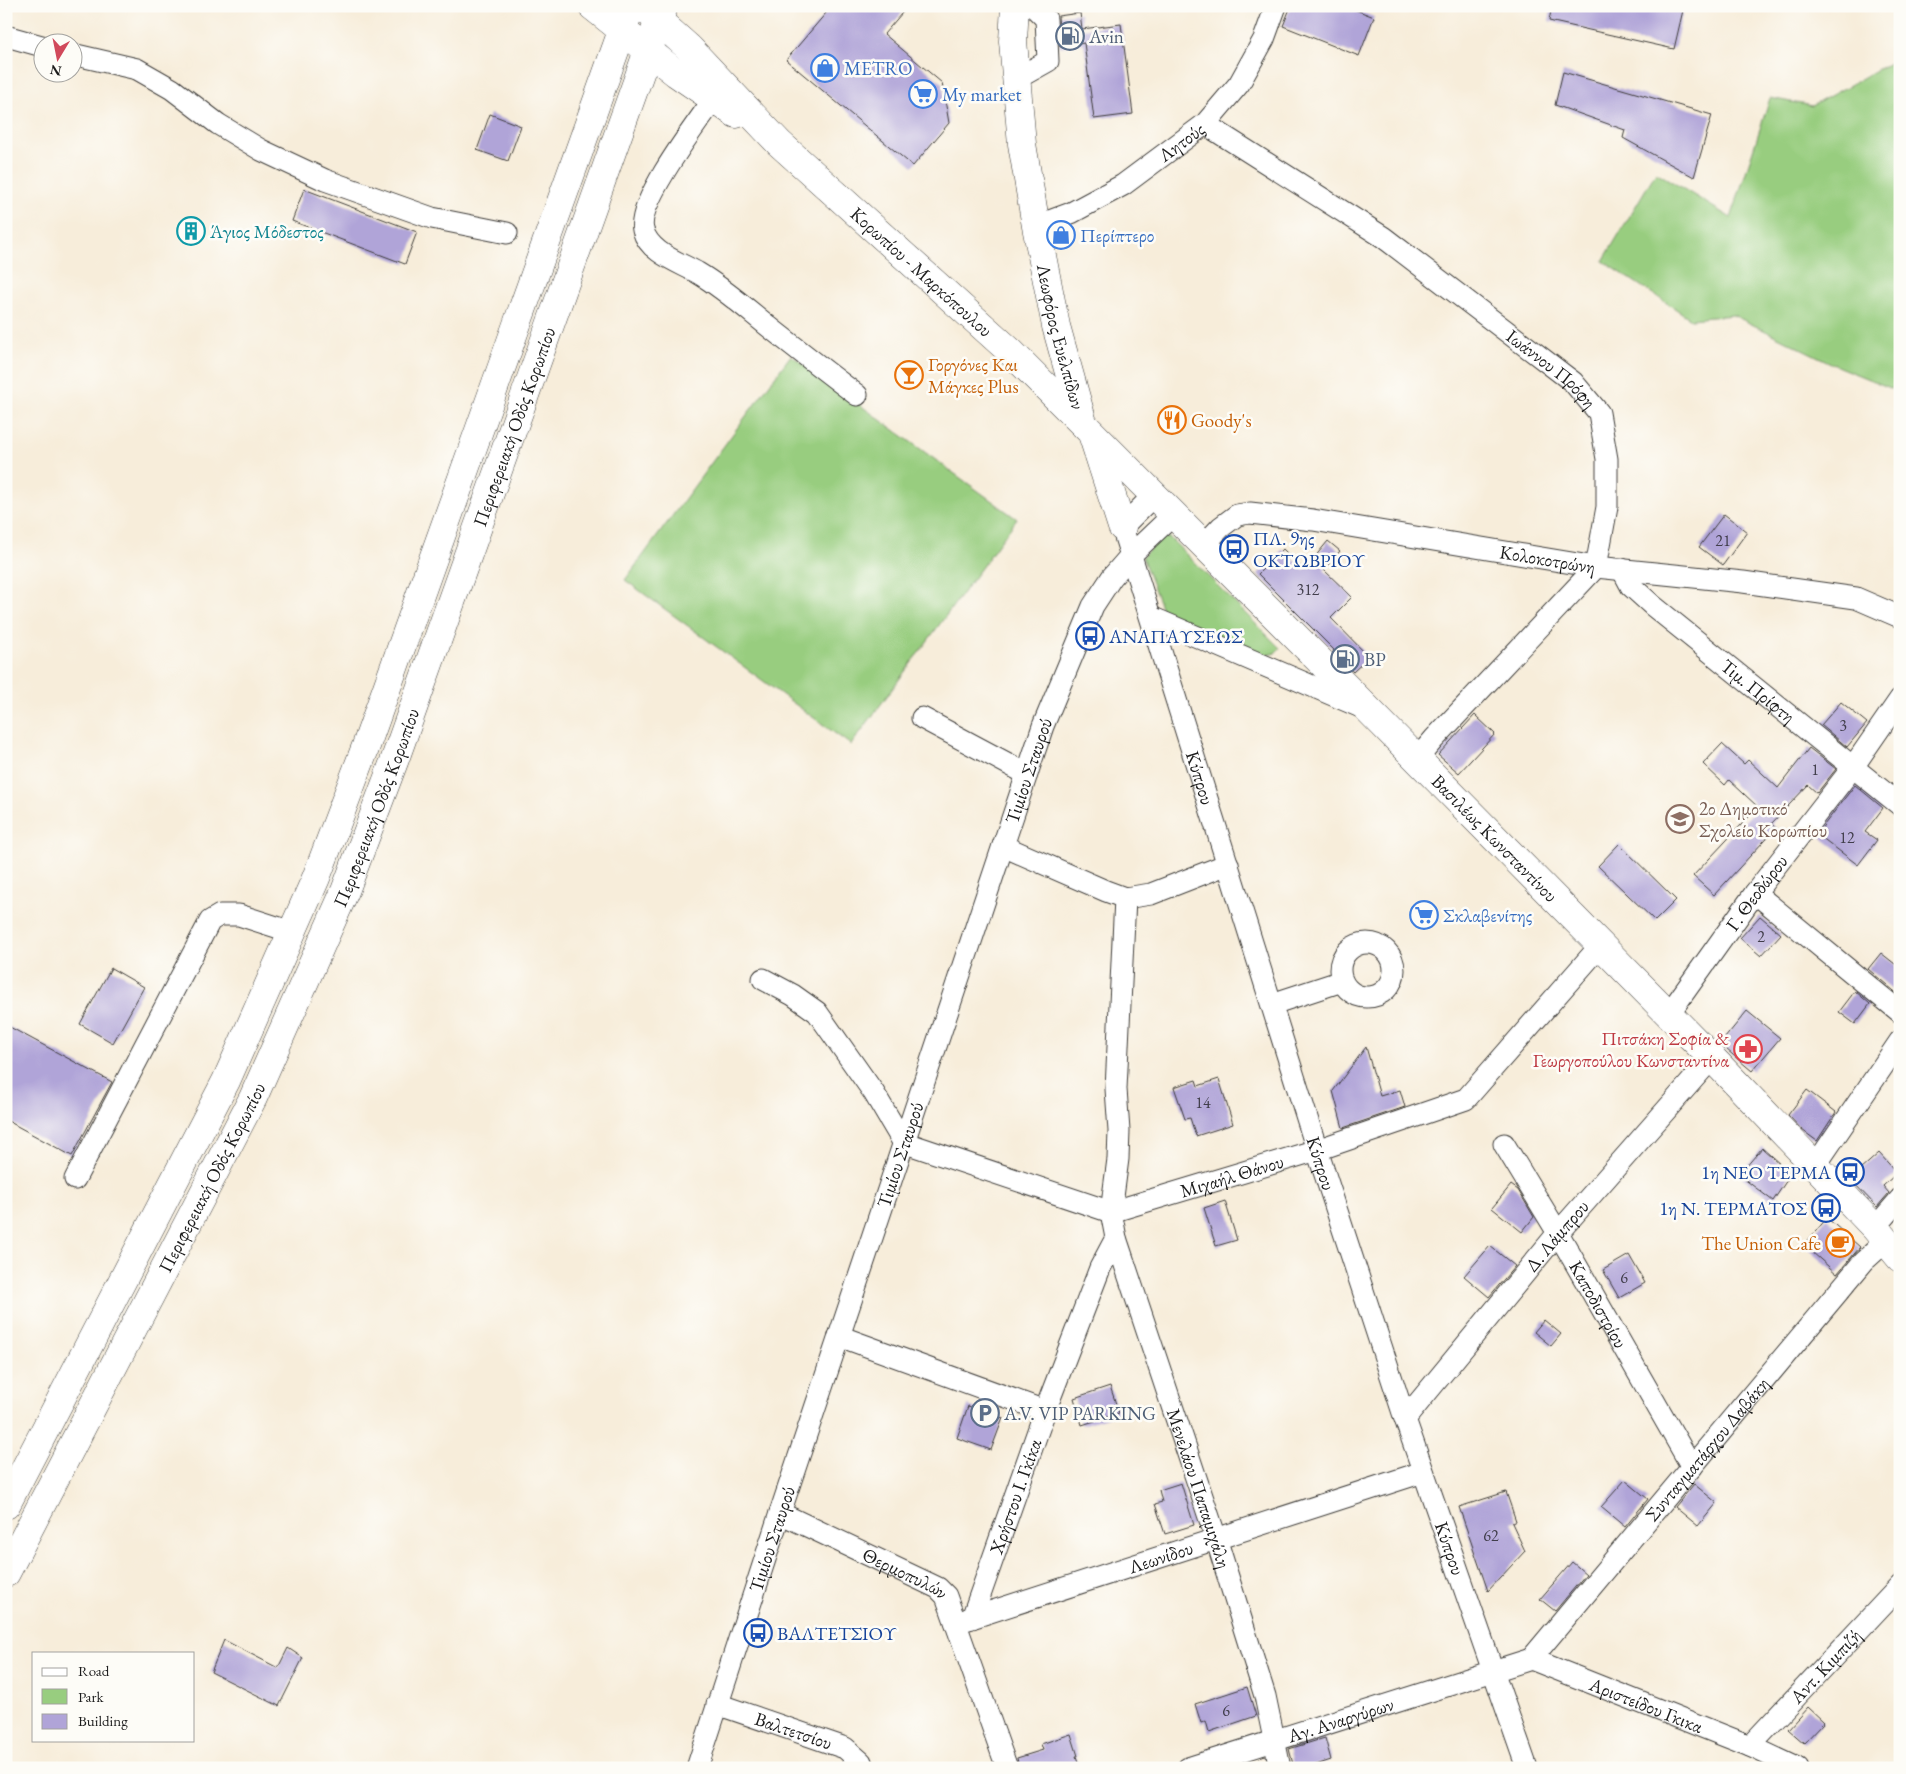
<svg xmlns="http://www.w3.org/2000/svg" width="1906" height="1774" viewBox="0 0 1906 1774" font-family="'EB Garamond',serif">
<rect width="100%" height="100%" fill="#fdfcf7"/>
<filter id="ink" filterUnits="userSpaceOnUse"><feTurbulence type="fractalNoise" baseFrequency=".02" numOctaves="2"/><feDisplacementMap in="SourceGraphic" scale="10" xChannelSelector="R" yChannelSelector="G"/><feConvolveMatrix kernelMatrix="1 2 1 2 8 2 1 2 1" color-interpolation-filters="sRGB"/></filter>
<filter id="wash" filterUnits="userSpaceOnUse"><feTurbulence type="fractalNoise" baseFrequency=".0096" numOctaves="4" result="noise"/><feDisplacementMap in="SourceGraphic" scale="20" xChannelSelector="R" yChannelSelector="G"/><feGaussianBlur stdDeviation="1.12" result="paint"/><feColorMatrix in="noise" values="0 0 0 0 0 0 0 0 0 0 0 0 0 0 0 0 0 1.4 0 .05"/><feComposite in="paint" operator="in"/></filter>
<g filter="url(#wash)">
<rect width="100%" height="100%" fill="#f7edda"/>
<path fill="#98cd7f" stroke="#5a744e" d="M1900,57V392L1839,367L1733,315L1691,319L1603,261L1656,172L1731,218L1770,98L1812,106Z
M791,355L1017,519L851,745L625,580Z
M1161,537L1170,538L1280,648L1274,654H1256L1163,612L1142,557Z"/>
<g id="blocks">
<path fill="#b0a4d8" d="M832,6H908L884,34L942,83L949,123L913,166L786,60Z
M1291,6H1346L1374,17L1359,56L1283,26Z
M1552,6H1684L1674,49L1549,21Z
M1080,13L1082,29L1121,24L1133,114L1094,119L1084,43L1060,47L1058,16Z
M1563,72L1712,115L1694,177L1623,138L1625,130L1555,105Z
M490,114L521,126L508,161L477,150Z
M304,189L417,232L405,264L292,221Z
M1724,514L1747,532L1723,565L1699,547Z
M1328,541L1340,551L1324,570L1352,597L1331,618L1369,657L1353,672L1333,651L1334,650L1258,574L1283,549L1304,570Z
M1841,702L1867,723L1847,747L1821,725Z
M1475,715L1495,734L1459,773L1438,755Z
M1722,744L1744,764L1748,760L1778,788L1809,748L1836,769L1817,793L1808,785L1771,824L1776,828L1714,895L1693,876L1758,807L1729,780L1725,785L1703,764Z
M1855,785L1883,808L1865,832L1877,840L1858,865L1817,834Z
M1619,844L1676,900L1655,921L1598,866Z
M1760,916L1781,934L1761,956L1740,938Z
M1881,953L1900,968V996L1868,969Z
M111,968L144,987L113,1043L80,1024Z
M1855,991L1870,1004L1855,1024L1839,1012Z
M1747,1011L1780,1038L1752,1071L1720,1044Z
M6,1025L112,1082L72,1156L6,1120Z
M1366,1047L1380,1096L1400,1090L1405,1107L1343,1128L1333,1091Z
M1219,1079L1233,1124L1196,1136L1190,1118L1185,1119L1174,1087L1196,1080L1198,1086Z
M1807,1090L1836,1112L1817,1141L1802,1130L1788,1115Z
M1762,1148L1791,1174L1773,1201L1739,1175Z
M1879,1153L1897,1173L1883,1186L1889,1193L1877,1207L1850,1179Z
M1511,1185L1518,1190L1534,1217L1522,1232L1492,1208Z
M1225,1201L1237,1240L1216,1246L1204,1208Z
M1827,1218L1860,1247L1837,1274L1804,1245Z
M1490,1246L1515,1266L1489,1297L1464,1276Z
M1629,1255L1645,1283L1619,1298L1603,1270Z
M1544,1320L1561,1334L1551,1346L1534,1332Z
M1110,1386L1119,1413L1082,1425L1074,1398Z
M968,1406L1003,1418L991,1450L957,1438Z
M1625,1480L1648,1499L1625,1527L1601,1507Z
M1181,1483L1194,1525L1165,1534L1155,1504L1162,1502L1159,1490Z
M1694,1484L1717,1503L1698,1526L1675,1507Z
M1506,1492L1516,1521L1512,1523L1525,1551L1488,1591L1459,1507Z
M1572,1562L1586,1574L1555,1611L1540,1599Z
M224,1640L278,1668L288,1648L303,1658L279,1706L211,1672Z
M1247,1687L1256,1716L1209,1732L1206,1721L1201,1723L1195,1704Z
M1808,1707L1824,1722L1804,1743L1788,1729Z
M1071,1734L1078,1756H1076L1080,1768H1019L1017,1758L1043,1750L1041,1744Z
M1325,1738L1331,1760L1307,1768H1294L1289,1749Z"/>
</g>
</g>
<g filter="url(#ink)">
<use href="#blocks" fill-opacity="0" stroke="#3d3b38" stroke-width="1"/>
<g fill="none" stroke-linecap="round" stroke-linejoin="round">
<defs>
<g id="minor">
<path d="M6,36L42,46"/>
<path d="M72,54L137,69L172,89L218,124L261,150L325,180L432,218L507,233"/>
<path d="M1016,79L1048,61L1046,19L1033,6"/>
<path d="M714,99C697,123 636,203 643,230C649,253 679,262 698,273C725,289 749,311 773,330C801,352 829,374 857,395"/>
<path id="s1" d="M1205,124L1383,237L1573,382L1599,413L1607,459V507L1596,567L1434,739L1417,759"/>
<path id="s2" d="M1036,226L1071,213L1123,185L1205,124L1239,84L1264,39L1276,6"/>
<path id="s3" d="M1154,495L1122,527L1317,1150L1405,1419L1527,1768"/>
<path id="s4" d="M1204,545L1221,527L1237,515L1250,513L1313,520L1596,567L1743,582L1856,598L1900,617"/>
<path id="s5" d="M1622,569L1631,586L1652,605L1900,805"/>
<path d="M1151,617L1363,708"/>
<path d="M922,718L1027,774"/>
<path d="M1003,846L1106,891L1125,898L1151,894L1228,864"/>
<path d="M1755,893L1900,1012"/>
<path id="s6" d="M1125,898L1116,1089L1119,1131L1118,1159L1111,1212L1116,1238L1216,1538L1265,1696L1280,1768"/>
<circle cx="1367" cy="970" r="27"/>
<path d="M763,979L793,995L817,1012L874,1093L903,1142L1111,1212"/>
<path d="M1272,1004L1342,981"/>
<path id="s7" d="M1668,1015L1755,893L1853,767L1900,699"/>
<path id="s8" d="M1504,1144L1558,1233L1692,1467"/>
<path d="M1815,1166L1900,1041"/>
<path d="M75,1179L210,921L220,915H239L292,932"/>
<path id="s9" d="M1111,1212L1317,1150L1466,1099L1600,946"/>
<path d="M1875,1228L1900,1199"/>
<path d="M839,1336L1045,1411"/>
<path id="s10" d="M1405,1419L1558,1233L1712,1058"/>
<path id="s11" d="M780,1513L938,1588L946,1596L1007,1768"/>
<path id="s12" d="M972,1618L1045,1411L1100,1268L1116,1238"/>
<path id="s13" d="M956,1623L1423,1472"/>
<path id="s14" d="M1531,1659L1864,1261L1886,1241"/>
<path id="s15" d="M717,1704L845,1748L861,1762L863,1768"/>
<path id="s16" d="M1750,1746L1900,1586"/>
<path id="s17" d="M697,1768L780,1513L1043,726L1093,606L1112,577L1132,554L1174,514"/>
<path id="s18" d="M1188,1768L1531,1659L1750,1746L1797,1768"/>
</g>
<g id="major">
<path d="M592,6L676,73L736,114"/>
<path id="s19" d="M642,6L689,48L779,143L1011,352L1349,690L1712,1058L1875,1228L1900,1258"/>
<path id="s20" d="M1015,6L1013,41L1022,144L1036,226L1056,326L1083,423"/>
<path d="M1093,437L1122,527"/>
<path d="M6,1505L226,1081L316,878L366,746L631,6"/>
<path id="s21" d="M6,1573L253,1098L345,891L395,759L664,6"/>
</g>
</defs>
<use href="#minor" stroke="#3d3b38" stroke-width="23"/>
<use href="#major" stroke="#3d3b38" stroke-width="29"/>
<use href="#minor" stroke="#fff" stroke-width="21"/>
<use href="#major" stroke="#fff" stroke-width="28"/>
</g>
</g>
<defs>
<symbol id="fuel-ring" viewBox="-11 -11 22 22"><circle r="9.5" fill="#fdfcf7" stroke="#5c6f8a" stroke-width="1.5"/><path d="M-5.5-6h7V0h2V4h1.3V-2.5L3-4.5l.8-.8L6-3V5H2.5V1h-1V6h-7ZM-4.2-4.7v3.2H.2V-4.7Z" fill="#5c6f8a"/></symbol>
<symbol id="shop-ring" viewBox="-11 -11 22 22"><circle r="9.5" fill="#fdfcf7" stroke="#3f7fe0" stroke-width="1.5"/><path d="M-5-2.5h2.3a2.7 3.5 0 0 1 5.4 0H5L5.5 6h-11ZM-1.5-2.5h3a1.5 2.3 0 0 0-3 0Z" fill="#3f7fe0"/></symbol>
<symbol id="supermarket-ring" viewBox="-11 -11 22 22"><circle r="9.5" fill="#fdfcf7" stroke="#3f7fe0" stroke-width="1.5"/><path d="M-6-5.5h2.5l.6 2H6L4.5 2H-2.5L-4.4-4H-6ZM-1.5 3.2a1.3 1.3 0 1 0 .1 0ZM3 3.2a1.3 1.3 0 1 0 .1 0Z" fill="#3f7fe0"/></symbol>
<symbol id="building-ring" viewBox="-11 -11 22 22"><circle r="9.5" fill="#fdfcf7" stroke="#0f9aa8" stroke-width="1.5"/><path d="M-4-6H4V6H1V3H-1V6H-4ZM-2.5-4.3h1.7v1.8h-1.7ZM.8-4.3h1.7v1.8H.8ZM-2.5-1h1.7V.8h-1.7ZM.8-1h1.7V.8H.8Z" fill="#0f9aa8"/></symbol>
<symbol id="bar-ring" viewBox="-11 -11 22 22"><circle r="9.5" fill="#fdfcf7" stroke="#e8710a" stroke-width="1.5"/><path d="M-6-5H6L.8 .8V4.5H3.5V6h-7V4.5H-.8V.8Z" fill="#e8710a"/></symbol>
<symbol id="restaurant-ring" viewBox="-11 -11 22 22"><circle r="9.5" fill="#fdfcf7" stroke="#e8710a" stroke-width="1.5"/><path d="M-5-6h1v4h1v-4h1v4h1v-4h1v5L-1.5 .5V6h-2V.5L-5-1ZM5-6V6H3V1.5H1.5Q1.5-4 5-6Z" fill="#e8710a"/></symbol>
<symbol id="bus-ring" viewBox="-11 -11 22 22"><circle r="9.5" fill="#fdfcf7" stroke="#1a4fb4" stroke-width="1.5"/><path d="M-5-6H5V4H4V6H2V4H-2V6H-4V4H-5ZM-3.5-4V0h7V-4ZM-3.5 1.2v1.5H-2V1.2ZM2 1.2v1.5H3.5V1.2Z" fill="#1a4fb4"/></symbol>
<symbol id="school-ring" viewBox="-11 -11 22 22"><circle r="9.5" fill="#fdfcf7" stroke="#8d6e63" stroke-width="1.5"/><path d="M0-5L7-2L0 1L-7-2ZM-4 1L0 2.5L4 1V4Q0 6-4 4Z" fill="#8d6e63"/></symbol>
<symbol id="pharmacy-ring" viewBox="-11 -11 22 22"><circle r="9.5" fill="#fdfcf7" stroke="#e0444e" stroke-width="1.5"/><path d="M-2-6h4v4h4v4h-4v4h-4v-4h-4v-4h4Z" fill="#e0444e"/></symbol>
<symbol id="cafe-ring" viewBox="-11 -11 22 22"><circle r="9.5" fill="#fdfcf7" stroke="#e8710a" stroke-width="1.5"/><path d="M-5.5-4.5H6V0H3Q3 3.5 0 3.5H-2.5Q-5.5 3.5-5.5 0ZM3-3.2v2h1.7v-2ZM-6 4.5H4V6H-6Z" fill="#e8710a"/></symbol>
<symbol id="parking-ring" viewBox="-11 -11 22 22"><circle r="9.5" fill="#fdfcf7" stroke="#5c6f8a" stroke-width="1.5"/><path d="M-3.5-5.5H1a3.5 3.5 0 0 1 0 7H-1V5.5H-3.5ZM-1-3.4V-.6H.8a1.4 1.4 0 0 0 0-2.8Z" fill="#5c6f8a"/></symbol>
</defs>
<g fill-rule="evenodd">
<use href="#fuel-ring" x="1054" y="20" width="32" height="32"/>
<use href="#shop-ring" x="809" y="52" width="32" height="32"/>
<use href="#supermarket-ring" x="907" y="78" width="32" height="32"/>
<use href="#building-ring" x="175" y="215" width="32" height="32"/>
<use href="#shop-ring" x="1045" y="219" width="32" height="32"/>
<use href="#bar-ring" x="893" y="359" width="32" height="32"/>
<use href="#restaurant-ring" x="1156" y="404" width="32" height="32"/>
<use href="#bus-ring" x="1218" y="533" width="32" height="32"/>
<use href="#bus-ring" x="1074" y="620" width="32" height="32"/>
<use href="#fuel-ring" x="1329" y="643" width="32" height="32"/>
<use href="#school-ring" x="1664" y="803" width="32" height="32"/>
<use href="#supermarket-ring" x="1408" y="899" width="32" height="32"/>
<use href="#pharmacy-ring" x="1732" y="1033" width="32" height="32"/>
<use href="#bus-ring" x="1834" y="1156" width="32" height="32"/>
<use href="#bus-ring" x="1810" y="1192" width="32" height="32"/>
<use href="#cafe-ring" x="1824" y="1227" width="32" height="32"/>
<use href="#parking-ring" x="969" y="1397" width="32" height="32"/>
<use href="#bus-ring" x="742" y="1617" width="32" height="32"/>
</g>
<g text-anchor="middle" stroke-width="5" stroke-linejoin="round" paint-order="stroke">
<g font-size="16" fill="#413e4b">
<text x="1723" y="546">21</text>
<text x="1308" y="595">312</text>
<text x="1843" y="731">3</text>
<text x="1815" y="775">1</text>
<text x="1847" y="843">12</text>
<text x="1761" y="942">2</text>
<text x="1203" y="1108">14</text>
<text x="1624" y="1283">6</text>
<text x="1491" y="1541">62</text>
<text x="1226" y="1716">6</text>
</g>
<g font-size="19" fill="#4e5e75" stroke="#fdfcf7" text-anchor="start">
<text x="1089" y="43">Avin</text>
<text x="1364" y="666">BP</text>
<text x="1004" y="1420">A.V. VIP PARKING</text>
</g>
<g font-size="19" fill="#366cbe" stroke="#fdfcf7" text-anchor="start">
<text x="844" y="75">METRO</text>
<text x="942" y="101">My market</text>
<text x="1080" y="242">Περίπτερο</text>
<text x="1443" y="922">Σκλαβενίτης</text>
</g>
<g font-size="19" fill="#1c1c1c" stroke="#fdfcf7">
<text dy="7" stroke="none"><textPath href="#s2" startOffset="169">Λητούς</textPath></text>
<text dy="7" stroke="none"><textPath href="#s19" startOffset="386">Κορωπίου - Μαρκόπουλου</textPath></text>
<text dy="7" stroke="none"><textPath href="#s20" startOffset="335">Λεωφόρος Ευελπίδων</textPath></text>
<text dy="7" stroke="none"><textPath href="#s1" startOffset="425">Ιωάννου Πρόφη</textPath></text>
<text dy="7" stroke="none"><textPath href="#s21" startOffset="1256">Περιφερειακή Οδός Κορωπίου</textPath></text>
<text dy="7" stroke="none"><textPath href="#s4" startOffset="359">Κολοκοτρώνη</textPath></text>
<text dy="7" stroke="none"><textPath href="#s5" startOffset="184">Τιμ. Πρίφτη</textPath></text>
<text dy="7" stroke="none"><textPath href="#s17" startOffset="1051">Τιμίου Σταυρού</textPath></text>
<text dy="7" stroke="none"><textPath href="#s3" startOffset="308">Κύπρου</textPath></text>
<text dy="7" stroke="none"><textPath href="#s21" startOffset="851">Περιφερειακή Οδός Κορωπίου</textPath></text>
<text dy="7" stroke="none"><textPath href="#s19" startOffset="1192">Βασιλέως Κωνσταντίνου</textPath></text>
<text dy="7" stroke="none"><textPath href="#s7" startOffset="151">Γ. Θεοδώρου</textPath></text>
<text dy="7" stroke="none"><textPath href="#s17" startOffset="646">Τιμίου Σταυρού</textPath></text>
<text dy="7" stroke="none"><textPath href="#s3" startOffset="712">Κύπρου</textPath></text>
<text dy="7" stroke="none"><textPath href="#s9" startOffset="126">Μιχαήλ Θάνου</textPath></text>
<text dy="7" stroke="none"><textPath href="#s21" startOffset="446">Περιφερειακή Οδός Κορωπίου</textPath></text>
<text dy="7" stroke="none"><textPath href="#s10" startOffset="238">Δ. Λάμπρου</textPath></text>
<text dy="7" stroke="none"><textPath href="#s8" startOffset="186">Καποδιστρίου</textPath></text>
<text dy="7" stroke="none"><textPath href="#s14" startOffset="274">Συνταγματάρχου Δαβάκη</textPath></text>
<text dy="7" stroke="none"><textPath href="#s6" startOffset="605">Μενελάου Παπαμιχάλη</textPath></text>
<text dy="7" stroke="none"><textPath href="#s12" startOffset="129">Χρήστου Ι. Γκίκα</textPath></text>
<text dy="7" stroke="none"><textPath href="#s17" startOffset="241">Τιμίου Σταυρού</textPath></text>
<text dy="7" stroke="none"><textPath href="#s3" startOffset="1118">Κύπρου</textPath></text>
<text dy="7" stroke="none"><textPath href="#s13" startOffset="215">Λεωνίδου</textPath></text>
<text dy="7" stroke="none"><textPath href="#s11" startOffset="139">Θερμοπυλών</textPath></text>
<text dy="7" stroke="none"><textPath href="#s16" startOffset="110">Αντ. Κιμπιζή</textPath></text>
<text dy="7" stroke="none"><textPath href="#s18" startOffset="484">Αριστείδου Γκικα</textPath></text>
<text dy="7" stroke="none"><textPath href="#s18" startOffset="160">Αγ. Αναργύρων</textPath></text>
<text dy="7" stroke="none"><textPath href="#s15" startOffset="81">Βαλτετσίου</textPath></text>
</g>
<g font-size="19" fill="#0d838f" stroke="#fdfcf7" text-anchor="start">
<text x="210" y="238">Άγιος Μόδεστος</text>
</g>
<g font-size="19" fill="#c56008" stroke="#fdfcf7" text-anchor="start">
<text x="928" y="371">Γοργόνες Και<tspan x="928" dy="22">Μάγκες Plus</tspan></text>
<text x="1191" y="427">Goody's</text>
<text x="1821" y="1250" text-anchor="end">The Union Cafe</text>
</g>
<g font-size="19" fill="#164399" stroke="#fdfcf7" text-anchor="start">
<text x="1253" y="545">ΠΛ. 9ης<tspan x="1253" dy="22">ΟΚΤΩΒΡΙΟΥ</tspan></text>
<text x="1109" y="643">ΑΝΑΠΑΥΣΕΩΣ</text>
<text x="1831" y="1179" text-anchor="end">1η ΝΕΟ ΤΕΡΜΑ</text>
<text x="1807" y="1215" text-anchor="end">1η Ν. ΤΕΡΜΑΤΟΣ</text>
<text x="777" y="1640">ΒΑΛΤΕΤΣΙΟΥ</text>
</g>
<g font-size="19" fill="#785e54" stroke="#fdfcf7" text-anchor="start">
<text x="1699" y="815">2ο Δημοτικό<tspan x="1699" dy="22">Σχολείο Κορωπίου</tspan></text>
</g>
<g font-size="19" fill="#be3a42" stroke="#fdfcf7" text-anchor="end">
<text x="1729" y="1045">Πιτσάκη Σοφία &amp;<tspan x="1729" dy="22">Γεωργοπούλου Κωνσταντίνα</tspan></text>
</g>
</g>
<rect width="1906" height="1774" fill="none" stroke="#fdfcf7" stroke-width="25"/>
<rect x="32" y="1652" width="162" height="90" fill="#fdfcf7" stroke="#a3a29f"/>
<rect x="42" y="1668" width="25" height="8" fill="#ffffff" stroke="#a3a29f"/>
<text x="78" y="1676" font-size="15" fill="#1c1c1c">Road</text>
<rect x="42" y="1689" width="25" height="15" fill="#98cd7f" stroke="#a3a29f"/>
<text x="78" y="1702" font-size="15" fill="#1c1c1c">Park</text>
<rect x="42" y="1714" width="25" height="15" fill="#b0a4d8" stroke="#a3a29f"/>
<text x="78" y="1726" font-size="15" fill="#1c1c1c">Building</text>
<g transform="translate(58 58) rotate(190)"><circle r="24" fill="#fdfcf7" stroke="#a3a29f"/>
<path d="M0-4L9 19L0 12L-9 19Z" fill="#d1495b"/>
<text y="-8" font-size="14" font-weight="bold" text-anchor="middle" fill="#1c1c1c">N</text>
</g>
</svg>
